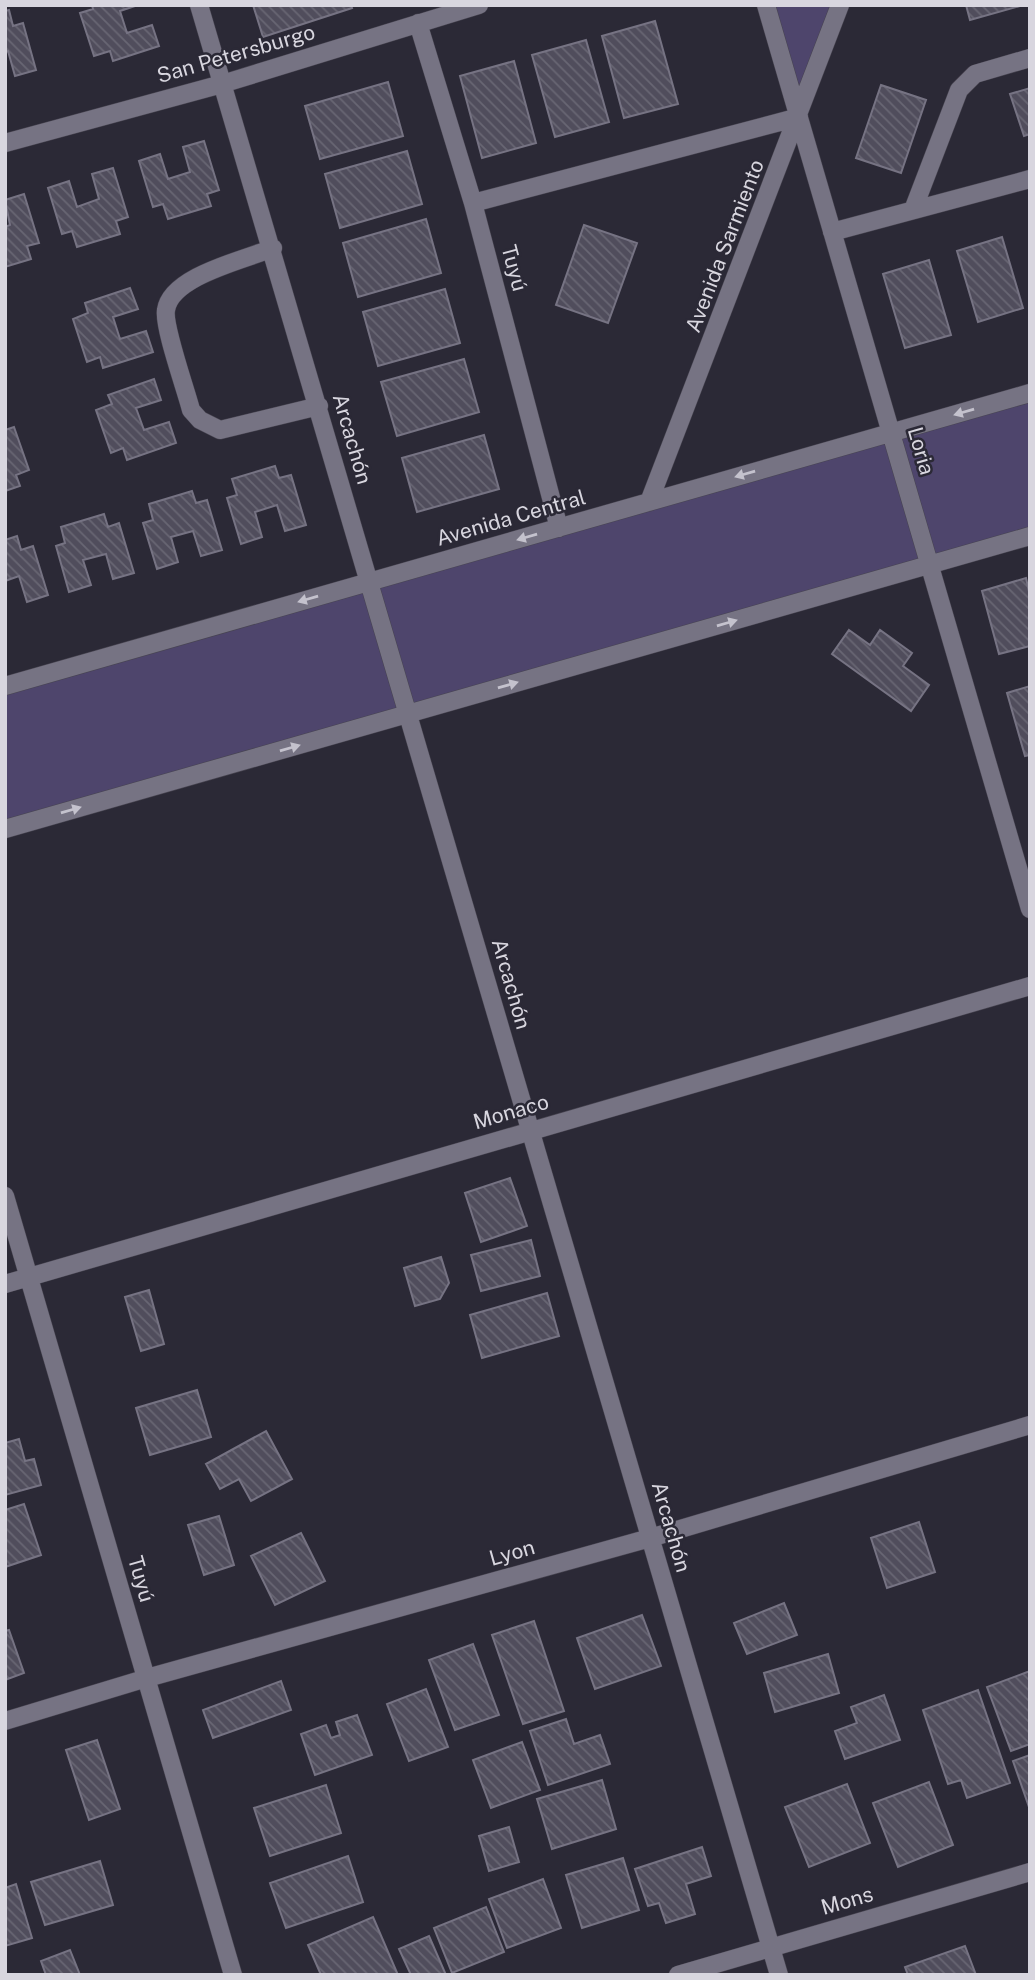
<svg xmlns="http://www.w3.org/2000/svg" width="1035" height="1980" viewBox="0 0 1035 1980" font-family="'Public Sans',sans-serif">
<defs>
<pattern id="building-back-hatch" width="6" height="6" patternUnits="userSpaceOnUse" patternTransform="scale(1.75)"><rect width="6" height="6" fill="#504d5c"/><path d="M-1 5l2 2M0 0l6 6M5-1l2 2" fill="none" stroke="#686673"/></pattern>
</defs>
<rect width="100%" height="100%" fill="#2b2936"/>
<path fill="#4e456c" d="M766,5H840L799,117Z
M1030,393V536L5,829V685Z"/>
<path fill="url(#building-back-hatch)" stroke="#767383" stroke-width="2" d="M92,5H138L120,11L127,33L152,25L159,46L113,61L110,51L94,56L80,13L93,9Z
M253,5H351L352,8L263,37Z
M966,5H1020V6L970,20Z
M9,10L13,26L23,23L36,70L15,76L8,51L5,52V11Z
M655,21L678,104L624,118L602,36Z
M586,40L609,122L555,137L532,55Z
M514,61L536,143L482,158L460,76Z
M388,82L403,136L320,159L305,106Z
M881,85L926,100L901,173L856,158Z
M1030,88V134L1024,136L1010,94Z
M204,141L219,190L207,194L211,206L168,219L163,204L153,207L139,161L160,154L168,179L190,172L183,147Z
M407,151L422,204L340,228L325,174Z
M113,168L128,217L116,221L120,234L77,247L72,231L62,234L48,188L69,181L77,207L99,199L92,174Z
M24,194L39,243L27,246L31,259L5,267V227L10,225L5,200Z
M426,219L441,273L358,297L343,243Z
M584,225L637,243L608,323L556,305Z
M1002,237L1023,308L978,322L957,251Z
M929,260L951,335L905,348L883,274Z
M130,288L138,309L113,317L120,339L146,331L153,352L103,368L100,357L87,362L73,319L88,313L85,303Z
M445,289L460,343L378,366L363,312Z
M464,359L479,412L397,436L381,382Z
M154,379L161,400L136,408L144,430L169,422L176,443L127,460L123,448L111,453L96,410L112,404L108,395Z
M14,427L29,470L16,475L20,486L5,491V430Z
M484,435L499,489L417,512L402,458Z
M275,466L279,478L291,475L306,525L285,531L277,505L255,512L262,537L241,544L227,498L237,495L232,479Z
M192,491L196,503L207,500L222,550L201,556L193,531L171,537L178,562L157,569L143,523L153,520L149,504Z
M104,514L108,527L119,523L134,573L113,579L106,554L83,560L91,585L69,592L56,546L65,543L61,527Z
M17,536L21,550L33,546L48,595L27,602L19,576L5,581V540Z
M1026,578L1030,596V646L999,654L982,591Z
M849,630L870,645L880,630L912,653L903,666L929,685L911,711L832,654Z
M1030,686V755L1025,756L1007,693Z
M510,1178L527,1226L481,1242L465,1193Z
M531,1240L540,1276L481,1291L471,1255Z
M441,1257L449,1283L440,1299L415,1306L404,1268Z
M149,1290L164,1344L141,1351L125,1297Z
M547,1293L559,1336L482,1358L470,1315Z
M197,1390L211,1437L150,1455L136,1408Z
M266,1431L292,1479L251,1501L239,1479L220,1489L206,1464Z
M19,1439L25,1461L34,1459L41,1485L5,1495V1443Z
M24,1504L41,1555L5,1567V1510Z
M219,1516L234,1565L204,1575L188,1525Z
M919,1522L935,1572L887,1588L871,1538Z
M301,1533L325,1581L275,1605L251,1556Z
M784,1603L797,1635L747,1654L734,1623Z
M642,1615L661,1666L595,1689L577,1638Z
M534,1621L564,1711L523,1724L492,1635Z
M9,1630L24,1673L5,1680V1631Z
M473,1644L499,1715L455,1730L429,1660Z
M828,1654L839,1693L775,1712L764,1673Z
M1030,1671V1744L1011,1751L987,1687Z
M281,1681L291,1710L213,1738L203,1710Z
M426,1689L448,1747L409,1761L387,1704Z
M978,1690L1010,1783L967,1798L961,1780L948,1784L923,1710Z
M884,1695L900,1740L845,1759L835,1731L857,1723L851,1707Z
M357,1715L372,1755L315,1775L301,1734L326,1725L331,1738L340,1735L336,1722Z
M566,1719L574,1744L600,1735L610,1764L548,1785L530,1731Z
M97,1740L120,1809L89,1820L66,1750Z
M522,1742L540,1790L491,1808L473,1760Z
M1030,1755V1810L1013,1761Z
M602,1780L616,1829L552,1849L537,1799Z
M929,1782L953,1845L898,1867L873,1803Z
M847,1784L870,1843L809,1867L785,1807Z
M326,1785L341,1833L270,1856L254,1808Z
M509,1827L519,1862L489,1871L479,1836Z
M702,1847L711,1876L686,1884L695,1914L666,1923L659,1903L648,1906L635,1869Z
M348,1856L363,1902L286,1928L270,1883Z
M623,1858L639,1910L582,1928L566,1875Z
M100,1861L113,1905L45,1925L31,1882Z
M543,1879L561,1928L507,1948L489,1899Z
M16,1884L32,1938L5,1946V1888Z
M486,1907L504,1952L452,1973L434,1928Z
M373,1917L398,1975H321L308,1945Z
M429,1936L446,1975H411L399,1949Z
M965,1946L976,1975H908L905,1967Z
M70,1950L80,1975H46L41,1961Z"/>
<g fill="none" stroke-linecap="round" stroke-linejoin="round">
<defs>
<path id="minor" d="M199,5L779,1975
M766,5L1030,909
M418,23L473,203L559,528
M5,143L222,84L479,5
M473,203L799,117
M913,210L959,90L975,74L1030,58
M832,232L1030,179
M273,248C244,260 171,276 166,310C163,326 186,390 191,410L200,420L220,430L319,406
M649,502L840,5
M5,686L1030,393
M5,829L1030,536
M5,1196L233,1975
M5,1284L1030,986
M5,1721L147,1678L650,1538L1030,1425
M678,1975L1030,1872"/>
</defs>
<use href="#minor" stroke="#474450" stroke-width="19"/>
<use href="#minor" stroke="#767383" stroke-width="18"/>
</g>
<defs><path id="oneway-solid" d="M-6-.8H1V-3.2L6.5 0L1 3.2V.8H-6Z" transform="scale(1.75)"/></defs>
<g fill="#c4c2cd">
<use href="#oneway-solid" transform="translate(964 412) rotate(164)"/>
<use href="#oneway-solid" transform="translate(745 474) rotate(164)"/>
<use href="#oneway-solid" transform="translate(527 537) rotate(164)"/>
<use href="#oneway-solid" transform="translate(308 599) rotate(164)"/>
<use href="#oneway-solid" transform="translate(727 623) rotate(-16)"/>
<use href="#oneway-solid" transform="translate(508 685) rotate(-16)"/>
<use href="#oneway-solid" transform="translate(290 748) rotate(-16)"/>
<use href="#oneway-solid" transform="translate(71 810) rotate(-16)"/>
</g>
<g text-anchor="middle" stroke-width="5" stroke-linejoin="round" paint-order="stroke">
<g font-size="21" fill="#d8d6df" stroke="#2b2936">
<text transform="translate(236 54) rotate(-16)" y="7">San Petersburgo</text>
<text transform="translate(725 246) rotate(-69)" y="7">Avenida Sarmiento</text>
<text transform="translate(514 268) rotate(75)" y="7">Tuyú</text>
<text transform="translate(352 439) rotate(74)" y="7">Arcachón</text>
<text transform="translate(921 451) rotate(74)" y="7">Loria</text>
<text transform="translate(511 518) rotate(-16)" y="7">Avenida Central</text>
<text transform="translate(511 984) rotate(74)" y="7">Arcachón</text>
<text transform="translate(511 1112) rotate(-16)" y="7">Monaco</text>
<text transform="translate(671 1527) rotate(74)" y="7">Arcachón</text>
<text transform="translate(512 1553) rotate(-16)" y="7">Lyon</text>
<text transform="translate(141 1579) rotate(74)" y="7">Tuyú</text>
<text transform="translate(847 1901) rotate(-16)" y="7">Mons</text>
</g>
</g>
<rect width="1035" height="1980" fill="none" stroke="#d8d6df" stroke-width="14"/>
</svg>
